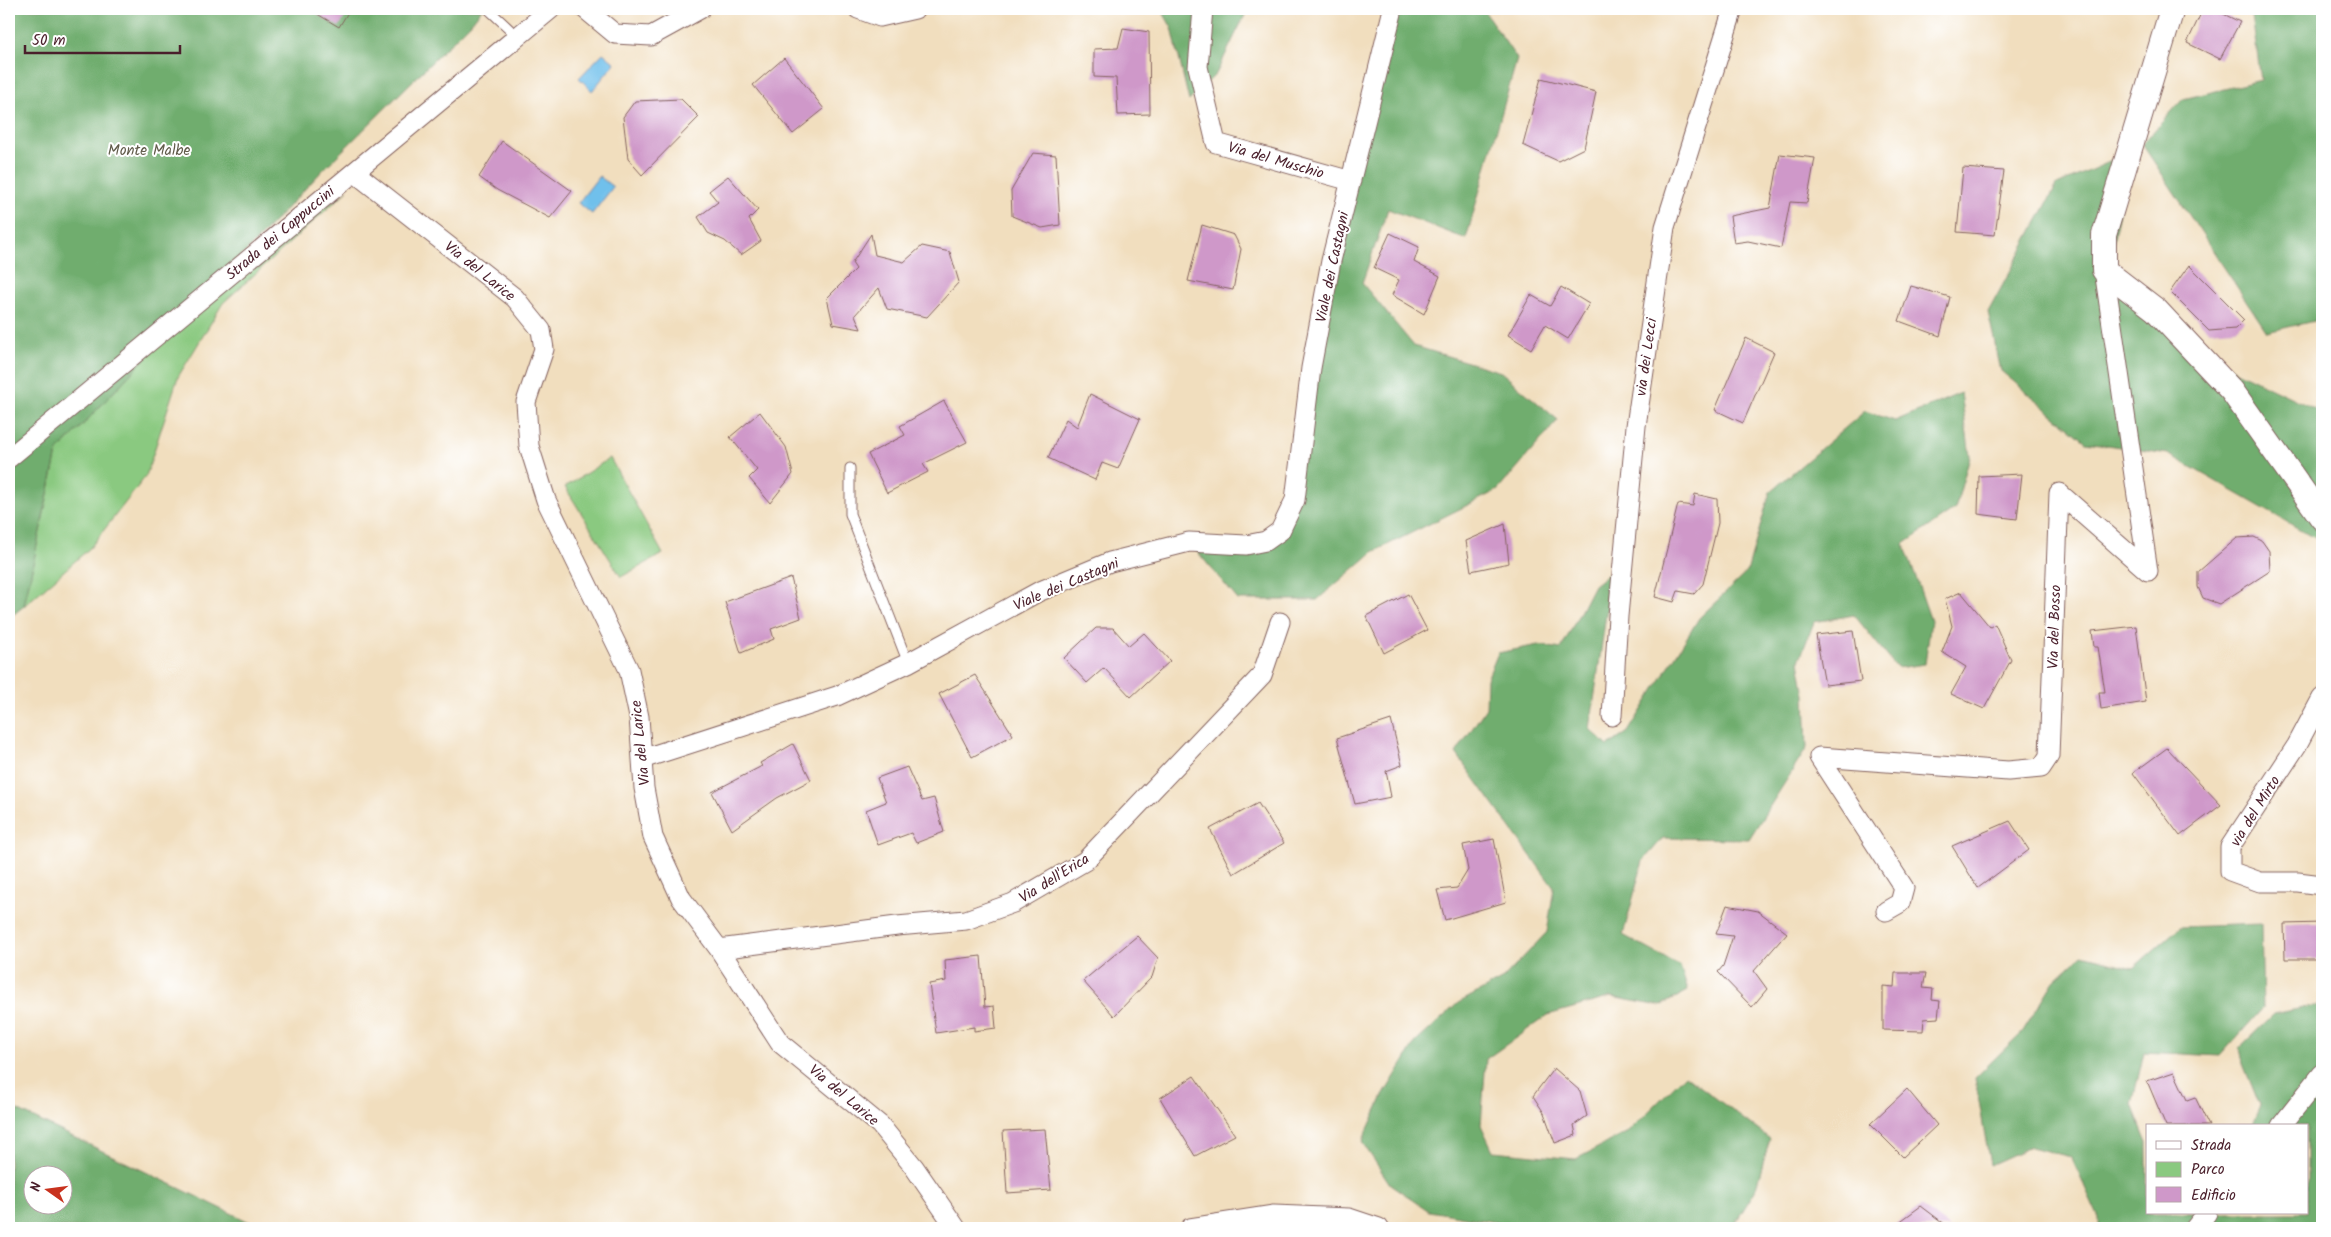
<svg xmlns="http://www.w3.org/2000/svg" width="2331" height="1237" viewBox="0 0 2331 1237" font-family="Kalam,sans-serif">
<rect width="100%" height="100%" fill="#fff"/>
<filter id="ink" filterUnits="userSpaceOnUse"><feTurbulence type="fractalNoise" baseFrequency=".02" numOctaves="2"/><feDisplacementMap in="SourceGraphic" scale="10" xChannelSelector="R" yChannelSelector="G"/><feConvolveMatrix kernelMatrix="1 2 1 2 8 2 1 2 1" color-interpolation-filters="sRGB"/></filter>
<filter id="wash" filterUnits="userSpaceOnUse"><feTurbulence type="fractalNoise" baseFrequency=".0096" numOctaves="4" result="noise"/><feDisplacementMap in="SourceGraphic" scale="20" xChannelSelector="R" yChannelSelector="G"/><feGaussianBlur stdDeviation="1.12" result="paint"/><feColorMatrix in="noise" values="0 0 0 0 0 0 0 0 0 0 0 0 0 0 0 0 0 1.4 0 .05"/><feComposite in="paint" operator="in"/></filter>
<g filter="url(#wash)">
<rect width="100%" height="100%" fill="#f1debe"/>
<path fill="#8ac980" stroke="#6a7456" d="M348,190L223,303L178,377L146,476L90,548L24,606L57,452L208,292Z
M610,458L663,554L621,577L565,487Z"/>
<path fill="#6fad6e" stroke="#5c664c" fill-rule="evenodd" d="M9,9H482L470,24L322,171L57,452L24,606L9,618Z
M1161,9H1248L1216,74L1189,101L1172,28Z
M1393,9H1483L1517,59L1466,239L1388,209L1362,283L1414,346L1501,372L1558,420L1498,490L1373,552L1317,600H1238L1189,542L1246,545L1280,531L1311,368Z
M2251,9H2322V316L2314,321L2267,332L2142,144L2183,99L2261,80Z
M2130,153L2106,281L2195,351L2319,411L2322,409V542L2168,454L2086,442L2001,371L1988,312L2057,185Z
M1961,393L1970,456L1955,509L1904,544L1931,621L1925,664L1897,668L1854,615L1814,622L1799,661L1805,695L1807,748L1749,839L1663,838L1643,861L1623,935L1680,966L1688,991L1660,1006L1611,997L1548,1015L1486,1059L1481,1125L1493,1151L1576,1159L1628,1132L1685,1075L1770,1139L1755,1191L1732,1228H1568L1501,1223L1429,1211L1390,1184L1362,1142L1383,1096L1415,1043L1458,1003L1503,979L1547,932L1554,888L1456,753L1486,708L1487,679L1498,653L1538,645L1561,649L1594,585L1612,571L1590,729L1608,746L1628,732L1699,618L1747,572L1770,492L1865,411L1895,421Z
M2261,924L2263,1008L2220,1056L2144,1052L2132,1105L2147,1142V1213H2307V1126H2251L2260,1106L2243,1064L2240,1047L2274,1014L2322,1004V1228H2099V1218L2071,1157L2030,1147L1990,1165L1975,1078L2023,1031L2054,981L2082,955L2133,968L2180,927Z
M9,1106L262,1228H9ZM32,1174H62V1204H32Z"/>
<path fill="#70c0eb" stroke="#5d708b" d="M603,53L615,63L592,91L579,78Z
M599,176L613,187L592,214L578,203Z"/>
<g id="blocks">
<path fill="#cf98c9" d="M309,9H350L339,27Z
M2203,9H2213L2240,22L2220,59L2187,43Z
M1123,28L1149,32L1150,114L1118,115L1116,78L1094,77V49L1118,48Z
M784,58L824,109L793,134L753,85Z
M1541,78L1596,92L1584,148L1558,161L1523,145Z
M681,99L699,117L642,175L628,159L623,117L635,101Z
M502,141L572,191L550,218L497,190L479,177Z
M1033,153L1056,155L1060,225L1042,228L1012,216L1011,191Z
M1780,154L1815,158L1807,203L1790,202L1781,248L1748,241L1734,243L1730,216L1770,208Z
M1963,168L2004,171L1995,235L1957,232Z
M728,176L758,210L749,219L761,241L741,255L725,241L708,233L698,217L718,202L709,191Z
M1202,225L1234,235L1241,249L1233,290L1188,281Z
M1390,233L1419,247L1414,262L1440,276L1424,314L1392,295L1399,280L1374,268Z
M871,234L875,255L904,262L922,246L950,252L959,282L927,317L887,309L879,288L855,315L861,329L833,324L827,298L856,269L852,263Z
M2189,265L2244,320L2235,329L2209,331L2170,292Z
M1911,286L1950,297L1940,336L1899,321Z
M1561,287L1589,304L1568,339L1545,325L1531,349L1508,335L1531,295L1550,306Z
M1746,338L1774,352L1743,423L1715,410Z
M1090,394L1140,419L1118,469L1102,463L1095,480L1048,458L1066,419L1077,427Z
M944,401L967,442L923,464L928,472L887,493L868,454L905,435L900,426Z
M760,412L786,447L793,474L770,503L749,478L757,470L730,437Z
M2022,474L2017,519L1978,514L1979,476Z
M1695,494L1717,499L1718,523L1703,584L1694,594L1678,591L1674,602L1655,597L1678,504L1693,506Z
M1505,524L1509,563L1471,571L1466,541Z
M2254,537L2262,541L2269,551L2270,571L2219,604L2203,598L2198,587V572L2237,538Z
M791,578L801,618L771,629L774,639L741,653L725,602Z
M1961,592L1990,627L1995,624L2011,660L1984,709L1951,694L1966,667L1942,652L1952,626L1945,599Z
M1408,594L1427,630L1384,653L1366,616Z
M2136,626L2146,702L2101,709L2099,692H2105L2098,647H2094L2092,631Z
M1096,628H1113L1129,646L1144,633L1170,661L1131,697L1104,668L1087,683L1064,658Z
M1853,631L1861,681L1825,685L1816,635Z
M975,675L1013,735L972,757L939,694Z
M1391,720L1402,765L1386,771L1391,797L1355,804L1337,738Z
M793,744L811,780L777,798L732,830L712,792L762,766L760,763Z
M2167,748L2221,805L2180,836L2133,773Z
M907,767L922,801L934,798L944,832L916,843L911,833L878,845L866,810L886,802L877,778Z
M1258,803L1284,843L1233,874L1210,829Z
M2010,821L2029,850L1978,888L1952,846Z
M1494,839L1506,902L1445,920L1437,890L1457,888L1468,870L1463,845Z
M1727,905L1758,911L1787,933L1754,971L1767,989L1752,1007L1718,972L1723,966L1733,936L1716,934Z
M2322,923V959H2285L2284,924Z
M1137,936L1158,958L1152,977L1114,1016L1083,981Z
M981,956L985,1007L994,1006L996,1028L974,1031V1027L936,1033L929,984L946,981L945,960Z
M1895,973H1926L1923,988L1933,989L1932,1000L1940,1001L1938,1018L1924,1019L1923,1031L1883,1030V986L1894,987Z
M1554,1068L1580,1091L1587,1116L1574,1125L1576,1135L1555,1143L1544,1113L1533,1096Z
M2174,1072L2187,1100L2195,1097L2209,1126H2166L2147,1081Z
M1194,1076L1235,1135L1195,1156L1160,1098Z
M1907,1089L1937,1125L1903,1157L1870,1124Z
M1045,1129L1051,1190L1007,1193L1003,1131Z
M1921,1206L1950,1228H1891Z"/>
</g>
</g>
<g filter="url(#ink)">
<use href="#blocks" fill-opacity="0" stroke="#84625e" stroke-width="1"/>
<g fill="none" stroke-linecap="round" stroke-linejoin="round">
<defs>
<path id="service" d="M488,9L518,37
M850,468V514L908,663"/>
<path id="minor" d="M585,9L615,34L651,36L700,9
M858,9L880,17L915,9
M1203,9L1198,67L1216,143L1351,181
M354,172L515,298L541,330L544,349L526,402L529,446L546,500L629,670L639,717L644,788L653,837L681,898L719,949L780,1043L880,1125L914,1167L956,1228
M9,458L551,9
M2322,698L2297,745L2230,847V871L2260,882H2298L2322,885
M1612,716L1618,616L1636,426L1665,227L1733,9
M642,759L837,696L908,663L1038,592L1110,562L1189,542L1246,545L1266,541L1280,531L1295,500L1311,368L1331,261L1393,9
M1886,911L1900,903L1904,888L1819,757L2008,771L2041,768L2049,756L2059,493L2148,571L2104,270
M719,949L897,926L966,920L1013,903L1085,861L1262,675L1280,622
M2281,1126L2322,1074
M1190,1228L1274,1215L1349,1218L1379,1228
M2195,1228L2207,1213"/>
<path id="tertiary" d="M2172,9L2104,235V270L2156,310L2232,391L2322,518"/>
</defs>
<use href="#service" stroke="#84625e" stroke-width="11"/>
<use href="#minor" stroke="#84625e" stroke-width="21"/>
<use href="#tertiary" stroke="#84625e" stroke-width="26"/>
<use href="#service" stroke="#fff" stroke-width="9"/>
<use href="#minor" stroke="#fff" stroke-width="19"/>
<use href="#tertiary" stroke="#fff" stroke-width="24"/>
</g>
</g>
<g text-anchor="middle" stroke-width="4" stroke-linejoin="round" paint-order="stroke">
<g font-size="15" fill="#605a49" stroke="#fff">
<text x="149" y="155">Monte Malbe</text>
</g>
<g font-size="15" fill="#4a1f2b" stroke="#fff">
<text transform="translate(1276 160) rotate(16)" y="5">Via del Muschio</text>
<text transform="translate(280 233) rotate(-40)" y="5">Strada dei Cappuccini</text>
<text transform="translate(1332 267) rotate(-78)" y="5">Viale dei Castagni</text>
<text transform="translate(480 271) rotate(39)" y="5">Via del Larice</text>
<text transform="translate(1646 357) rotate(-82)" y="5">via dei Lecci</text>
<text transform="translate(1066 584) rotate(-23)" y="5">Viale dei Castagni</text>
<text transform="translate(2054 627) rotate(-88)" y="5">Via del Bosso</text>
<text transform="translate(640 743) rotate(-96)" y="5">Via del Larice</text>
<text transform="translate(2255 811) rotate(-58)" y="5">via del Mirto</text>
<text transform="translate(1054 878) rotate(-32)" y="5">Via dell'Erica</text>
<text transform="translate(844 1095) rotate(40)" y="5">Via del Larice</text>
</g>
</g>
<rect width="2331" height="1237" fill="none" stroke="#fff" stroke-width="30"/>
<rect x="2146" y="1124" width="162" height="90" fill="#ffffff" stroke="#b7a5aa"/>
<rect x="2156" y="1141" width="25" height="8" fill="#ffffff" stroke="#b7a5aa"/>
<text x="2191" y="1150" font-size="15" fill="#4a1f2b">Strada</text>
<rect x="2156" y="1162" width="25" height="15" fill="#8ac980" stroke="#b7a5aa"/>
<text x="2191" y="1174" font-size="15" fill="#4a1f2b">Parco</text>
<rect x="2156" y="1187" width="25" height="15" fill="#cf98c9" stroke="#b7a5aa"/>
<text x="2191" y="1200" font-size="15" fill="#4a1f2b">Edificio</text>
<g transform="translate(48 1190) rotate(284)"><circle r="24" fill="#ffffff" stroke="#b7a5aa"/>
<path d="M0-4L9 19L0 12L-9 19Z" fill="#c8321e"/>
<text y="-8" font-size="14" font-weight="bold" text-anchor="middle" fill="#4a1f2b">N</text>
</g>
<path d="M25 45v8h155v-8" fill="none" stroke="#4a1f2b" stroke-width="2.5"/>
<text x="32" y="45" font-size="15" fill="#4a1f2b" stroke="#ffffff" stroke-width="4" paint-order="stroke">50 m</text>
</svg>
